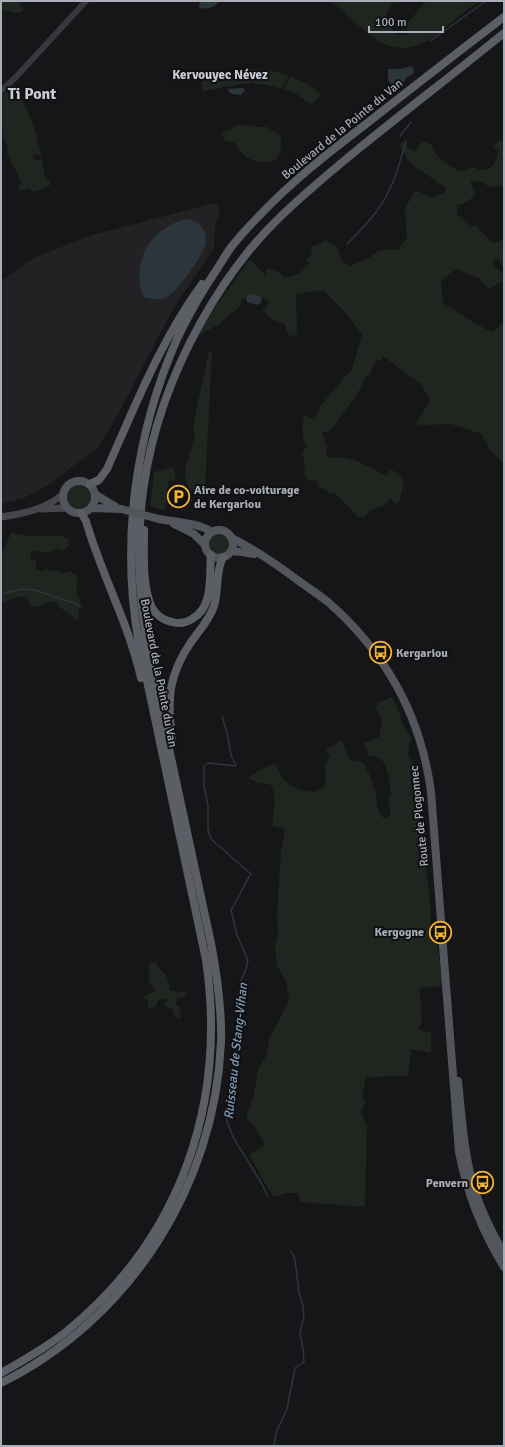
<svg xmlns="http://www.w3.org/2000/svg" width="505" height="1447" viewBox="0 0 505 1447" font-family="Signika,sans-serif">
<rect width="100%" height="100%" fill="#161618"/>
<path fill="#222225" d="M215,203L218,207L219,214L215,225L214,248L173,309L112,425L97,448L48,485L24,498L1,504V281L34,258L92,235Z"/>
<path fill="#1e261f" d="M1,1H20L19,4L23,9V11C15,16 10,10 1,10Z
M331,1H357L360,2L361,1H395L388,10L385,18L395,34L402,35L407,34V24L426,1H481C466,9 453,22 440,32C391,71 367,30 331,1Z
M252,69L268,70L289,75L282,89L267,85L255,84L254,82L203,91L201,79L252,71Z
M290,76L307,84L321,94L311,105L298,95L284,89Z
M13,86H16L17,89L12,99L14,101L17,96L21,97C30,115 38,135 41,156L35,154L32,155L35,161L41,159L42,160L45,178L51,182L49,186L34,192L29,188L21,191L18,187L19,184L22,183L8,156L7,152L8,147C0,133 1,114 1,97Z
M254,125L255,127H267L281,136C283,165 270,166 247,158L246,156C240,154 238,148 235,143L225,141L222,135L225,131L233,129L234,126Z
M503,140L504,188L499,186L489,187C483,182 479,180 471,181V186L476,191C473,200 465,204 457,205V214L471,228L475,225L493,243L504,239V265L502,266L498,259L492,261L497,269L504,275V280L489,289L479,278L456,269L441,281L443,303C460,313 474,324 492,332L504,322V464L490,451L482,434L451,424L420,425L416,423L430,400L421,384L383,356L381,360H377L375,361V366L371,368V374L365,377L359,391L332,429L323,433L322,436L325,438L324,443L328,446L326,451L328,458C350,453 368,467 387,476L390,469L399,474L404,483L399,502L394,504L391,498L383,506L371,510L363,518L358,517L335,493L330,494L324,489L318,487L319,483L315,480L309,481L303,472C307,466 304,459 302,453L307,446C301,438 302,426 304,416L306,414L309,418L312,419L318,413L320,406L352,369L362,334L344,311L324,291C315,290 305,293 296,295L297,334L289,337L284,323L273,320L263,311L270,302L261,297H246V299H242L239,308L235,311L228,315L221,323L199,335L206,320L250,259L265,275L267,269C276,269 279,271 284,278L299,274L309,264L307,259L311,256L312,246L317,245L325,240L337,247L341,260L350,266L370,257L378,251L387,249L398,250L407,238L405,209L415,190L431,197L444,193L446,188L409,162L400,146L401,143L403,142L411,150L416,151L422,141C433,143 432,147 437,155C440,159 456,171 461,171C465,171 470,168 474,167C487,175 497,165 498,151L493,147L499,141Z
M209,352H212L205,488L200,497C179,484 184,469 191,450C192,445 193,440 195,435L193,431L195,416Z
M170,467L174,469L176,480L169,481L168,484L165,511L150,506L154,473C159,469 165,472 170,467Z
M67 497a12 12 0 1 1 24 0a12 12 0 1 1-24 0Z
M11,533L29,536H61L68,539L69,545L63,551L57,549L49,552L31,551L30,558L35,560L37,570L42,571L47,569L52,572L57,571L62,574L70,571L77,576C77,582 76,587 77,592C77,598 81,600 82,608L78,610L79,621L58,606L57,603L52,601L37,607L30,606V601L25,596C16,596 10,601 1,603V555Z
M209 544a10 10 0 1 1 20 0a10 10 0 1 1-20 0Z
M392,697L397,706L402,723L411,738L408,754L415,767L431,912L430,926L436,939L443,986L420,988L422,1023L418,1029L431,1033V1053L411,1049L408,1076L366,1077L362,1096L365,1103L361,1112L367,1126L365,1207L300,1202L298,1193H287L273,1197L249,1155L265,1144L256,1129L246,1118L254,1095L258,1070L265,1058L270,1037L282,1015L289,999L286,981L277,966L275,946L278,935L277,915L281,850L285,829L272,826C273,815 278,794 270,784L259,783L248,778L261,769L275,764L284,780L290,785L300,790L316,792L325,786L326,778L325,765L330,757L326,750L342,739L349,760L362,762C369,771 372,781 375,792C377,800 377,810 382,817L386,818L391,814L388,797L391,796C391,786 388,766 381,759C378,757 373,756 369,756L364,743L379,738L382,720L375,707L378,703Z
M156,963C158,968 161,969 164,973C169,978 169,985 170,991H175L177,993L184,991L186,994V996L177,998L176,1005L179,1006L181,1010L179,1013L182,1016L181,1018H177L172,1012L174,1010L166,1006L164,1003L168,1001C166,997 163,999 159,1000L155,1007L149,1008L147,1005L148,1001L143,998L150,993H154L155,990L152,984L149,983C150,977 149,970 149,964Z"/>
<path fill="#2c353c" d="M201,1H220C215,7 206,11 199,7V5Z
M412,66L414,72L413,74L407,77L404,82L395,84H391L388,80V69H400Z
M243,88L245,90L241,95L232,94L228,91L229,89Z
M186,219C200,220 208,231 205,245C202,257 176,294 165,298C158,301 150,298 143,297C131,260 150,229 186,219Z
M251,294L259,296L262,298L261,303L257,305L247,302L246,297Z"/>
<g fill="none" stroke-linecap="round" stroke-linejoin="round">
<path stroke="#2c353c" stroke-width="1.5" d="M430,41L486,1
M400,136L411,122
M347,244C357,234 368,223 376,212C392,192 399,166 406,141
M1,594L22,589L35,590L74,603L79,606
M222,717L227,732L231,755L236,766L208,763L204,766V785L208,806V829L210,836L212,840L251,874C243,886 239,898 231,910L237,935L248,960L246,969L240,983L241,1002L239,1035L227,1121L233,1137L262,1184L268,1197
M274,1446L276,1433L287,1409L295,1368L304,1362L303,1349L300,1333L304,1316L303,1306L299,1293L295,1259L291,1251"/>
<path stroke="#37383d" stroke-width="6" d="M1,91L16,77L86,1"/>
<path stroke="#45474d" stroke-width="7" d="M42,509L67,508
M1,517C23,514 46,509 63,494"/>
<path stroke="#53555c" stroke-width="8" d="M63 497a16 16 0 1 1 32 0a16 16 0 1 1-32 0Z
M96,495L116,507
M92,508L121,509
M159,519C175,522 199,523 212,532
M174,524L194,534L205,545
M205 544a14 14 0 1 1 28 0a14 14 0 1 1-28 0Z
M232,538C255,550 276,564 296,579C307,587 318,594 328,602C385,652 421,716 431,792L459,1152C467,1194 482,1231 504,1267
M231,551L242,552L254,554
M458,1081C462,1119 464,1158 476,1194C483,1214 493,1235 504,1253"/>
<path stroke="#5b5e65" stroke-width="8" d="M90,484L99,480L107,469C135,406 161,340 202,284
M81,513L86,521C101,574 129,624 141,678
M144,530C144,554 142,581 150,603C153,613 162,620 172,622C179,624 186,623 192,619C214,607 209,577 211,555
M172,739C167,699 168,676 191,642C199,631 210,619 214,606C219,590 215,573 223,557
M1,1373C24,1360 47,1347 67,1331C181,1238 227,1103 206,960L138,638C121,538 136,432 177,339C188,316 201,293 215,272C221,263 226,254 232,246C240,236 249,226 258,217C291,182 328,153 366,124C412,88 458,52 504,17
M1,1383C130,1319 215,1186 221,1042C222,1008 217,975 211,943L151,665C126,541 139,433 201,322C221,286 246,251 275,222C301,196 329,173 357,150C406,110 455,73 504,33"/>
<path stroke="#53555c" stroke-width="8" d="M121,509L159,519"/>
</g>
<defs>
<symbol id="parking-ring" viewBox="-11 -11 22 22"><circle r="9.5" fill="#111113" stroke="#f2b134" stroke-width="1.5"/><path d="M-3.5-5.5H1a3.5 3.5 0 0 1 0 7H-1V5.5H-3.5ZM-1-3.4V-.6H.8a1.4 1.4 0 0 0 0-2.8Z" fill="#f2b134"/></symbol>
<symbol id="bus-ring" viewBox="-11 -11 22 22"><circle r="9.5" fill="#111113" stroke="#f2b134" stroke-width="1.5"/><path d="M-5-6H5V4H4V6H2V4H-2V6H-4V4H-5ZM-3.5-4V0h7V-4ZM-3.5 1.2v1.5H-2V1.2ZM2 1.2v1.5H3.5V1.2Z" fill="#f2b134"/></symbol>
</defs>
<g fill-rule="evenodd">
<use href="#parking-ring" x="166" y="484" width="25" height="25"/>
<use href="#bus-ring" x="368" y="640" width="25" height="25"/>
<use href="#bus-ring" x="428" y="920" width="25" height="25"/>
<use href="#bus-ring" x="470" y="1170" width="25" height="25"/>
</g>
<g text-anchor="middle" stroke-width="4" stroke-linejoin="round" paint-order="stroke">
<g font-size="12" fill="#a8adb8" stroke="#111113">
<text transform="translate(342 129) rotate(-39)" y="4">Boulevard de la Pointe du Van</text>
<text transform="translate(159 673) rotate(79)" y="4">Boulevard de la Pointe du Van</text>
<text transform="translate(419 816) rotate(-96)" y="4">Route de Plogonnec</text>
</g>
<g font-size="12" font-weight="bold" fill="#a8adb8" stroke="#111113" text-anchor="start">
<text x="194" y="494">Aire de co-voiturage<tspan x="194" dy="14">de Kergariou</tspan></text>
<text x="396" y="657">Kergariou</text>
<text x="424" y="936" text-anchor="end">Kergogne</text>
<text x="468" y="1187" text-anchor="end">Penvern</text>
</g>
<g font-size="13" font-weight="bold" fill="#c9ccd4" stroke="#111113">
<text x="220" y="79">Kervouyec Névez</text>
</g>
<g font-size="13" font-style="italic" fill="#7f9bb3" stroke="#111113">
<text transform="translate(235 1051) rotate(-84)" y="5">Ruisseau de Stang-Vihan</text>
</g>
<g font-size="16" font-weight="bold" fill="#c9ccd4" stroke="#111113">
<text x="32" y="99">Ti Pont</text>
</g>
</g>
<rect width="505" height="1447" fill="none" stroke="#a8adb8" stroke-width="4"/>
<path d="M369 26v6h74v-6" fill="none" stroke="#a8adb8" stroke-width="2"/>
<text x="375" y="26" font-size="12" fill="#a8adb8" stroke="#111113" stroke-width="3" paint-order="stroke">100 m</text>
</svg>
